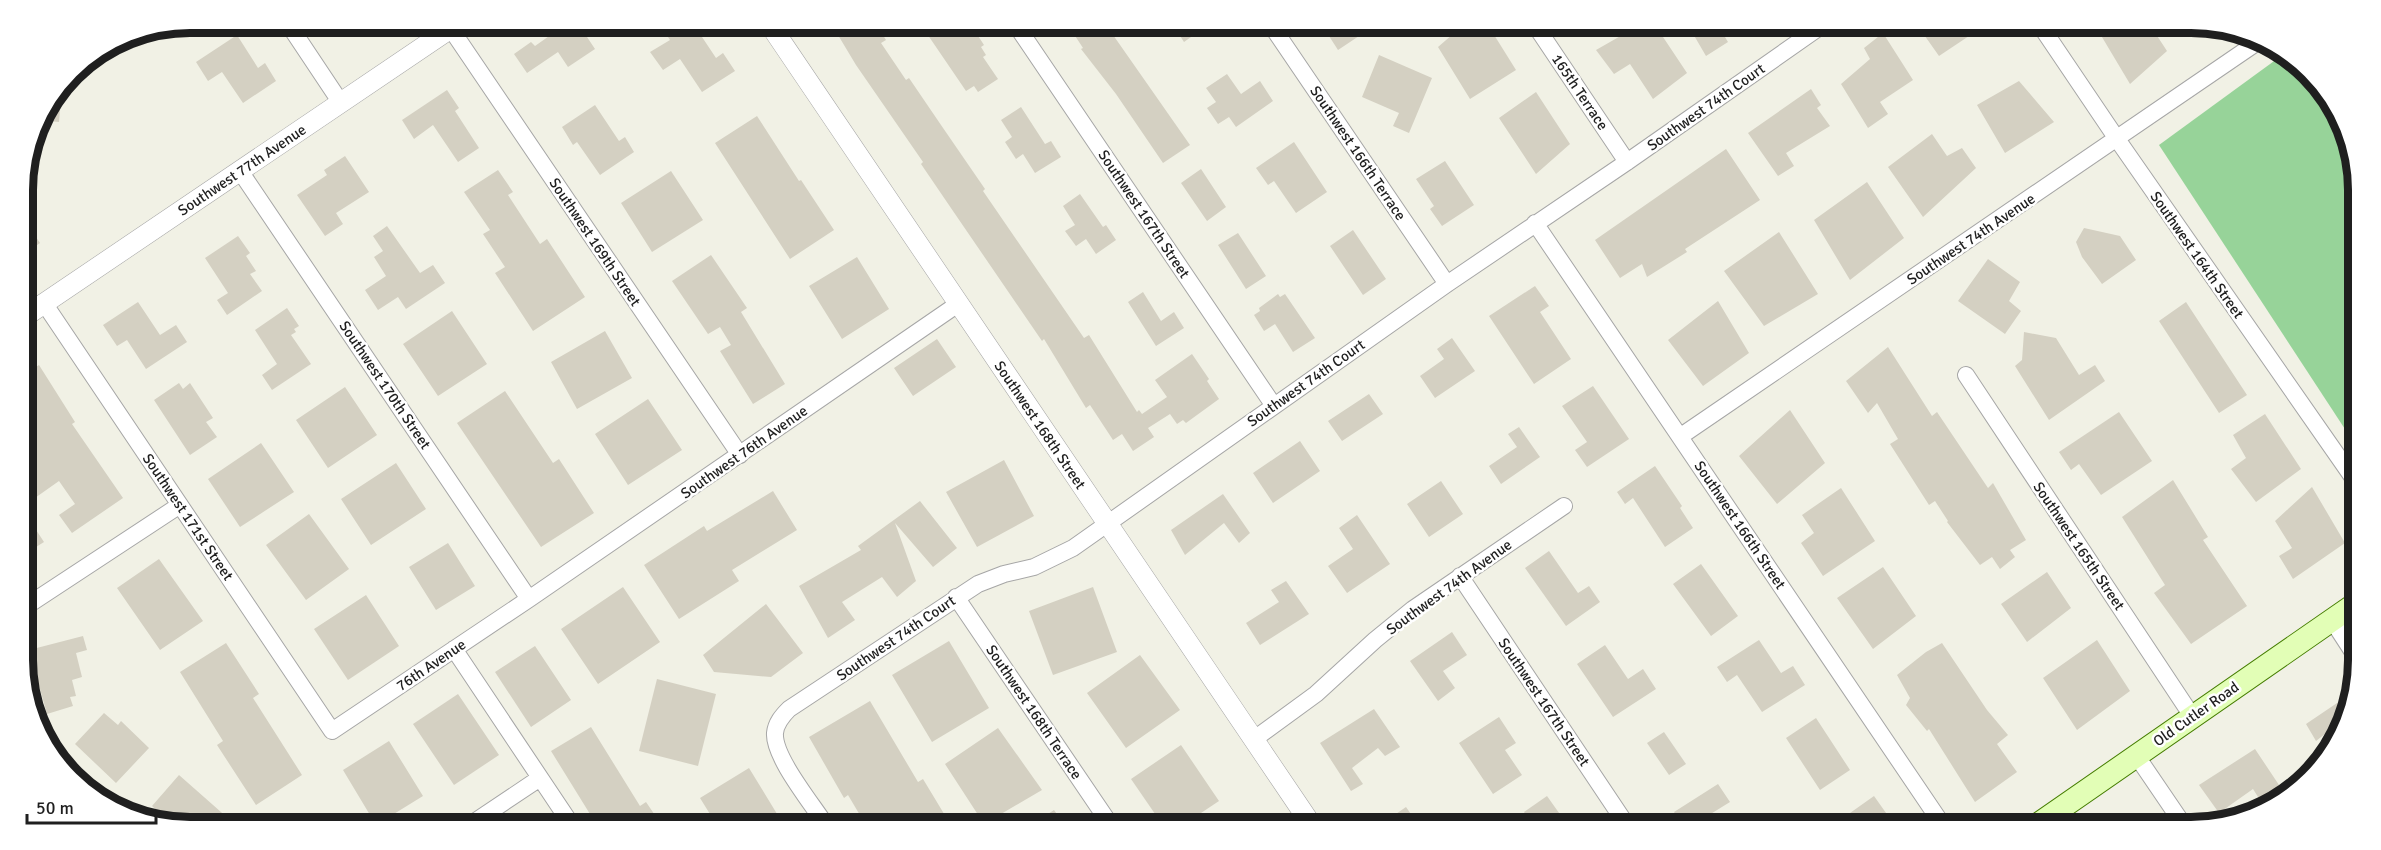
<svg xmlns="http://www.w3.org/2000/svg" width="2381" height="850" viewBox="0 0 2381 850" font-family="Signika,sans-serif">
<rect width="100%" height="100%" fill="#f1f1e5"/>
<path fill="#97d399" d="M2281,56L2317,80L2357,168L2358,449L2159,145Z"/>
<path fill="#d4d0c2" d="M569,22H607L587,37L595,49L568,67L558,52L527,73L514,54L531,42L535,46Z
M658,22H692L716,58L723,53L735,71L702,92L680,59L663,70L650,52L670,40Z
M846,22H875L886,40L881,43L906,80L909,78L941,125L985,189L983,191L1084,338L1089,335L1137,412L1139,410L1142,414L1167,397L1155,380L1192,354L1209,379L1207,381L1219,399L1186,423L1183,420L1177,424L1170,414L1148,428L1154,437L1133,451L1122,434L1113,440L1090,405L1086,408L1044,339L1042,341L953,211L921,164L923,162L856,65L835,30Z
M919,22H969L984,45L981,47L986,55L983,57L998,79L978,92L974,86L966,91Z
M1066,22H1104L1190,145L1163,163L1116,94L1081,49L1083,48Z
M1171,22H1212L1184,42Z
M1320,22H1350L1359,36L1338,50Z
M1467,22H1486L1516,70L1470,99L1438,47Z
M1645,22H1653L1687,73L1653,99L1630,64L1614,74L1596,50Z
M1706,22H1745L1725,37L1728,42L1706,56L1692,32Z
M1915,22H1990L1939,56Z
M2093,22H2148L2167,51L2130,84Z
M1883,33L1913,80L1880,102L1888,114L1868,128L1841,84L1870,59L1864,48Z
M237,35L258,68L265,63L276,81L243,103L222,72L208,81L196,62Z
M1379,55L1432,78L1409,133L1393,126L1399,113L1362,97Z
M1227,74L1241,94L1260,81L1273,101L1236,127L1229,117L1218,124L1207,108L1216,102L1206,88Z
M2019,81L2054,122L2005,153L1977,105Z
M62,86L59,122L39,120L40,116Z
M1811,89L1821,105L1817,108L1830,126L1786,153L1794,166L1778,176L1748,133Z
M447,90L459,108L455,111L479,148L458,162L433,125L414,139L402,120Z
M1536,92L1570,144L1536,174L1499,118Z
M595,105L619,141L625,137L634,152L600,175L577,142L573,145L562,127Z
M1021,107L1045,144L1051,141L1061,157L1035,173L1023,154L1016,159L1005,142L1012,137L1001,120Z
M757,116L799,181L801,180L834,230L790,259L715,143Z
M1932,134L1947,156L1962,148L1976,168L1923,217L1888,167Z
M1294,142L1327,192L1296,213L1274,181L1268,185L1256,168Z
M1726,149L1760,200L1685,249L1687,252L1647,277L1642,264L1620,278L1595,240Z
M345,156L369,192L336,213L343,224L325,236L297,195L327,175L324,170Z
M1445,161L1474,205L1442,226L1430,209L1434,206L1416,179Z
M1201,169L1226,207L1207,221L1181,183Z
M498,170L513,192L508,195L540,244L547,239L585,297L533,331L495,273L505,267L483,234L490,230L464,192Z
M671,171L703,220L652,252L621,203Z
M1867,182L1904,238L1850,280L1814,220Z
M1080,194L1103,227L1106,225L1116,240L1096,254L1086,239L1076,246L1065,231L1075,225L1063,206Z
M23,218L40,243L23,255Z
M387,226L420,273L433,265L445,283L406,309L398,297L378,310L365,290L386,276L374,257L383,251L373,236Z
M2084,228L2120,236L2136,260L2102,284L2082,257L2076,242Z
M1353,230L1386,279L1363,295L1330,246Z
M1779,232L1818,294L1764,326L1724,271Z
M1238,233L1266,276L1246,289L1218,245Z
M238,236L250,253L246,256L256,271L250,274L262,291L227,315L217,300L228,293L205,258Z
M711,255L747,308L741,312L785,384L753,404L720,351L731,345L720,327L708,334L672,281Z
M857,257L889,309L842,339L809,286Z
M1988,259L2020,282L2009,301L2021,311L2005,334L1958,301Z
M1535,286L1549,306L1540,312L1571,359L1534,384L1489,316Z
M1143,292L1161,321L1174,312L1184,328L1156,346L1128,302Z
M1278,294L1280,297L1285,294L1315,338L1293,352L1275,324L1264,331L1254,315L1260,311L1259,308Z
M1718,301L1749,353L1703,386L1668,340Z
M138,302L160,335L176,325L187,342L146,369L127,340L117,346L103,325Z
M2186,302L2247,395L2219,413L2159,321Z
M287,308L299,326L294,329L296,332L291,335L311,364L272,390L262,375L277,364L255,330Z
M452,311L487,364L438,396L403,344Z
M605,331L632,378L577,409L551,362Z
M2024,332L2056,338L2079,375L2095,365L2105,381L2049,420L2015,366L2022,360Z
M1452,338L1475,371L1435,398L1420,376L1444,359L1437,349Z
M937,339L956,367L913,396L894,368Z
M1888,347L1932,416L1937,412L1988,488L1993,483L2026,540L2010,550L2015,557L2000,569L1992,557L1980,565L1947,522L1948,521L1935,501L1929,505L1890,444L1898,439L1877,403L1868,413L1846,381Z
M39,365L75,422L72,424L123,498L72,533L59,515L75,504L59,481L25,505L24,477L35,469L24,453V433L30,429L24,421V375Z
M179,383L183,389L190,383L213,418L206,422L217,437L190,455L154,400Z
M1593,386L1629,439L1587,467L1575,450L1587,442L1562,406Z
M345,387L377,435L328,468L296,420Z
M505,391L553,463L559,459L594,513L541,547L457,423Z
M1369,394L1383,414L1342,441L1328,421Z
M648,399L682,450L628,485L595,434Z
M1790,410L1825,463L1777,504L1739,456Z
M2119,412L2152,461L2101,495L2079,464L2071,470L2059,452Z
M2265,414L2301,469L2256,502L2231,469L2246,458L2233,435Z
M1519,427L1540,457L1501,484L1489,466L1517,447L1508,434Z
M1300,441L1320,471L1273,503L1253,473Z
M261,443L294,492L240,527L208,479Z
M1004,460L1034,516L977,547L946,492Z
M396,463L426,509L371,545L341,499Z
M1655,466L1682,506L1680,508L1693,528L1665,547L1633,498L1625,504L1617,492Z
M2173,480L2208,537L2203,540L2247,606L2191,644L2154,593L2165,585L2122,517Z
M1441,481L1463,514L1429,537L1407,504Z
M2312,487L2345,543L2293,579L2279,556L2292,548L2275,521Z
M1841,488L1875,541L1823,576L1801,543L1814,533L1802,515Z
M773,491L797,530L732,570L739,581L679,619L644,565L704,526L707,531Z
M1223,494L1250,533L1239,543L1224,523L1185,555L1171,530Z
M920,501L957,548L933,567L895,523L916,581L897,597L882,577L842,602L855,620L828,638L799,586L861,550L858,546Z
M25,513L44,542L25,554Z
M309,514L349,569L306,600L266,545Z
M1357,515L1390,564L1347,593L1328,566L1353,549L1339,528Z
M448,543L475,586L436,610L409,567Z
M1549,551L1578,593L1589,586L1600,602L1566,626L1525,568Z
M159,559L203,621L160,650L117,588Z
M1701,564L1738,616L1711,636L1673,584Z
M1883,567L1916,616L1873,649L1837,598Z
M2047,572L2071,608L2027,642L2001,604Z
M1286,581L1309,614L1260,645L1246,623L1279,602L1271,590Z
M623,587L660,642L598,684L561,629Z
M1093,587L1117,652L1053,675L1029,611Z
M366,595L399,646L348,680L314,629Z
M766,604L803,653L771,677L714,672L703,655Z
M1452,632L1467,655L1443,671L1455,688L1438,701L1410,661Z
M83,636L87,650L76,653L82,677L72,680L76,696L70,697L73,706L47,714L29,650Z
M1759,640L1781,673L1793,666L1805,685L1762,712L1737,675L1727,682L1717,667Z
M2097,640L2130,691L2077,730L2043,678Z
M949,641L989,708L932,742L892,675Z
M226,643L259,694L253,698L302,775L256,805L217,745L223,741L180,672Z
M1942,643L1987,710L2008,735L1997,744L2017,772L1975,802L1929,729L1927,731L1906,705L1910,698L1897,675L1926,652Z
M1605,645L1628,679L1643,669L1656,689L1613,717L1577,664Z
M535,646L571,700L531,727L495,672Z
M1140,655L1180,710L1126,748L1087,693Z
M657,679L716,694L698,766L639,751Z
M458,694L499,755L454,785L413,724Z
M870,701L918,782L923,779L952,827H867L848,795L844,798L809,737Z
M2340,701L2349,715L2316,741L2306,724Z
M1374,709L1400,747L1385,756L1378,748L1352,768L1363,784L1351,791L1320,743Z
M104,713L118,725L121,721L149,748L116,783L75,744Z
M1499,717L1516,743L1505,750L1522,775L1493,794L1459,743Z
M1816,718L1850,770L1820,790L1786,738Z
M591,727L640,806L646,802L663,827H598L551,751Z
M998,728L1042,790L984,824L945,764Z
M1664,732L1686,764L1669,775L1647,743Z
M389,741L423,796L376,825L343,770Z
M1181,745L1219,801L1180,827H1164L1131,779Z
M2255,749L2279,785L2260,800L2253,789L2219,813L2199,785Z
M749,768L785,827H718L700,798Z
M179,775L238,827L190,828L173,825L152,806Z
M1718,784L1730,802L1709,815L1716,827H1684L1674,812Z
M1547,796L1569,827H1534L1524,812Z
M1874,796L1896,827H1860L1850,813Z
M1406,807L1420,827H1377Z
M1054,810L1066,827H1028Z"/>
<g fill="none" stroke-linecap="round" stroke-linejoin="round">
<defs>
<path id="minor" d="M287,22L341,103
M1014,22L1274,406
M1269,22L1447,284
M1533,22L1627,162
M2038,22L2117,139L2358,485
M451,29L740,455
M240,171L529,599
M1535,223L1944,827
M44,303L332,731L529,599L958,304
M1966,375L2192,716
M1681,436L2259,41
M1460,576L1628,827
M956,597L1112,827
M25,607L180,505
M2332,620L2358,660
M454,649L573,827
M1253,740L1316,694L1375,640L1413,609L1564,506
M2136,755L2185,827
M467,827L540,778
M827,827C814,806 773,757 775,733C776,723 782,716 789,709L978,584L1004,574L1034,567L1073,548L1447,284L1627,162L1827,22"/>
<path id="tertiary" d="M768,22L1313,827
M24,317L460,22"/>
<path id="secondary" d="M2034,827L2358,602"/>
</defs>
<use href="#minor" stroke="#a6a6a6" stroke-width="18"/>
<use href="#tertiary" stroke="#a6a6a6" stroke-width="21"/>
<use href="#secondary" stroke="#457d00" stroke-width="24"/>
<use href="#minor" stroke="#fff" stroke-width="16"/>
<use href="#tertiary" stroke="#fff" stroke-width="20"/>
<use href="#secondary" stroke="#e2feb6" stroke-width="22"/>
</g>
<g text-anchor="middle" stroke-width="5" stroke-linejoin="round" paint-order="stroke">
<g font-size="15" fill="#1f1f1f" stroke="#fff">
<text transform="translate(1580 92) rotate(56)" y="5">165th Terrace</text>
<text transform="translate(1706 107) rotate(-35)" y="5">Southwest 74th Court</text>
<text transform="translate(1358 153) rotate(56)" y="5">Southwest 166th Terrace</text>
<text transform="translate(242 170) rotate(-34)" y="5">Southwest 77th Avenue</text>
<text transform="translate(1144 214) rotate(56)" y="5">Southwest 167th Street</text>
<text transform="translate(1971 239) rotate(-34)" y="5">Southwest 74th Avenue</text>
<text transform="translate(595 242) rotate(56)" y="5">Southwest 169th Street</text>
<text transform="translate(2197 255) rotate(55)" y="5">Southwest 164th Street</text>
<text transform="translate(1306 383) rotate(-35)" y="5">Southwest 74th Court</text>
<text transform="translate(385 385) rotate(56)" y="5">Southwest 170th Street</text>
<text transform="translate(1040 425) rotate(56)" y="5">Southwest 168th Street</text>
<text transform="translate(744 452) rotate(-35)" y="5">Southwest 76th Avenue</text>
<text transform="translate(188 517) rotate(56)" y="5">Southwest 171st Street</text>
<text transform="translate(1740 525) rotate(56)" y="5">Southwest 166th Street</text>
<text transform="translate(2079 546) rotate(56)" y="5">Southwest 165th Street</text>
<text transform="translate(1449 587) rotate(-36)" y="5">Southwest 74th Avenue</text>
<text transform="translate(896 638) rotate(-34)" y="5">Southwest 74th Court</text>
<text transform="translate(431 665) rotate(-34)" y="5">76th Avenue</text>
<text transform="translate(1544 702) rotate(56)" y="5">Southwest 167th Street</text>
<text transform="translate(1034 712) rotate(56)" y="5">Southwest 168th Terrace</text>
<text transform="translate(2196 714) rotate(-35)" y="5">Old Cutler Road</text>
</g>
</g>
<path d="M0 0H2381V850H0ZM190 33H2191A157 157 0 0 1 2348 190V660A157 157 0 0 1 2191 817H190A157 157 0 0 1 33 660V190A157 157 0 0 1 190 33Z" fill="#fff" fill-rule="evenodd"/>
<path fill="none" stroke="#1f1f1f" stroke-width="8" d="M190 33H2191A157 157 0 0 1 2348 190V660A157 157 0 0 1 2191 817H190A157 157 0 0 1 33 660V190A157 157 0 0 1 190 33Z"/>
<path d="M27 814v9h129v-9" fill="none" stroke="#1f1f1f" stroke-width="3"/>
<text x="36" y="814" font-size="18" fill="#1f1f1f" stroke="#ffffff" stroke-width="4.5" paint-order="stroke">50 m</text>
</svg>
